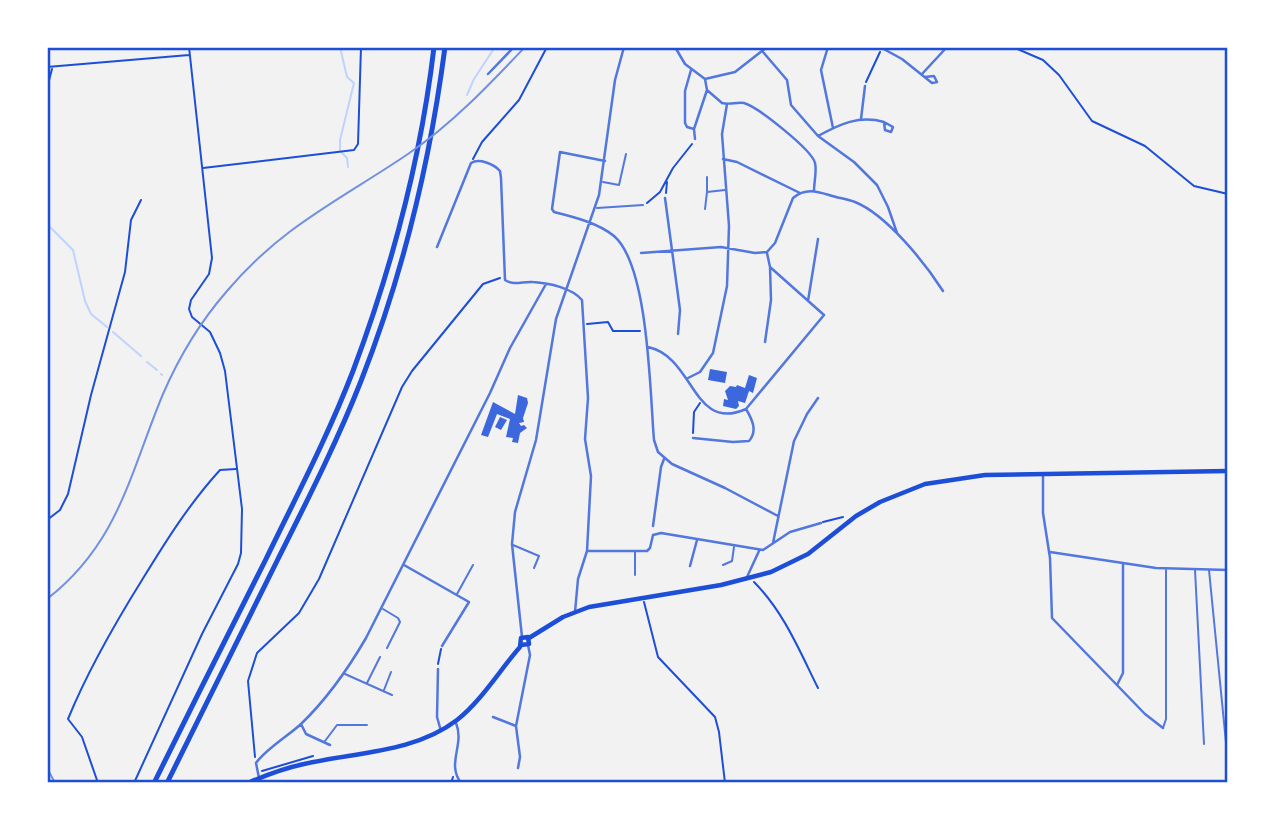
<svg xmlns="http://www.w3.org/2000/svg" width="1275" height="830" viewBox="0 0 1275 830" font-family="'DM Sans',sans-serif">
<rect width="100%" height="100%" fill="#f2f2f2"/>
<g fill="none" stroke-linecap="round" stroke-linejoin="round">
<path stroke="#bfd3fe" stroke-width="2" d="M340,47L347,77L354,83L340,140V150
M467,95L474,79L495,47
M342,153L347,158L348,167
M47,224L73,250L85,301L91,314L107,327
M113,332L141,356
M147,362L157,370
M161,374L162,375"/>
</g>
<path fill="#3d67dc" d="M710,369L727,372L725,383L708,380Z
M749,375L757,378L753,393L749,391L745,403L738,401L739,406L736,409L723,406L724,399L728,400L725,391L730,386L736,387L737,385L745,388Z
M518,395L527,398L528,403L523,418L524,422L519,423L521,426L524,425L527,428L520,433L518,443L512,442L513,438L506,437L510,419L497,414L488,437L481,435L493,402L515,414Z
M500,417L507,420L501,430L495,427Z"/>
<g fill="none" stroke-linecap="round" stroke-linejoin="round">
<path stroke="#1d4ed8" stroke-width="2" d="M1013,47L1043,60L1059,75L1092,121L1145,146L1194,186L1228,194
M47,67L189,55
M866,82L880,52
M47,88L52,69
M473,159L482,142L519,100L547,47
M203,168L354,150L358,144L361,47
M666,193L667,182
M647,203L660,192L673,168L692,144
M587,324L608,322L613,331H640
M693,433L694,412L700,403
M47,520L60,510L68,494L91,395L125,272L131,220L141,200
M823,522L843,517
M754,582C784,612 800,652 818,688
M644,602L658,657L715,717L719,732L725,783
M438,664L441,649
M255,757L248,681L257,653L299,613L319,579L402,387L412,371L483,284L500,278
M262,771L313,756
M98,783L82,737L68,719C88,670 114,625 142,580C166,541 189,504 220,470L236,469
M134,783L202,634L238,564L241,553L242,509L225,371L220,353L210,332L192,317L189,309L191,300L209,274L212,258L189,47
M451,783L453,777"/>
<path stroke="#5277de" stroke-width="2" d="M707,177V191
M603,182L619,185L626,154
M597,208L643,205
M705,209L707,192L725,190
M513,545L539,556L534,568
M635,552V575
M723,565L732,561L734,547
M1195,570L1204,744
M1209,570L1227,753
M457,594L473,565
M383,609L398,618L400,622L387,648
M345,674L392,695
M367,683L380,657
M384,690L391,672
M1163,728L1166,719V570
M325,741L337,725H367"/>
<path stroke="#5277de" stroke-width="2.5" d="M675,47L685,64L705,79
M828,47L821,70L833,128
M838,47H845
M880,47L902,59L932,83L937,82L934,76L925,77
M763,52L787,80L791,105L818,136L854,162L877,185L888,207L897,233
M691,70L685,91V123L687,127L694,129
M488,74L514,47
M922,74L947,47
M705,79L707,90L722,103C730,105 736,102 744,103C758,107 812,150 815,163C817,171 814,182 814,191
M705,79L735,72L767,47
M861,119L865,86
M818,136C840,124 859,115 884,122L885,130L891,132L893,127L884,122
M695,139L694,129L707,90
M723,159L737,162L800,193
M605,161L560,152L552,209L554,212C574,217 598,223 614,236C649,266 650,395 654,440L658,452L672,464L725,488L778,516
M665,198L680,310L678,334
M437,247L471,163C479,158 494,164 500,171L501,178L505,280C514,286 523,281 533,282C549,283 572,288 582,300L588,398L585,439L591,476L587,551L578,579L575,612
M641,253L721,247L755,253L767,252L775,243L793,198C805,188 816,191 829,195C838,198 847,199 855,202C887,215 925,263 943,291
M808,301L818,239
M765,342L771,300L770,267
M648,347C695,357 692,433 746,409L824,315L770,267L767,253
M688,378L700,372L713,353L727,286L729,226L722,134L727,104
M693,438L733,442L749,441C758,431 752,419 746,409
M1043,474V513L1050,558L1052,618L1145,714L1163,728
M653,526L661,467L664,459
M773,543L794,441L807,414L818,398
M587,551H647L650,548L653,535L661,533L763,550L790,532L821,523
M1050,552L1156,568L1228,570
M404,565L469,602L442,646
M690,566L697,540
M747,577L759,551
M522,637L512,544L515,512L536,440L556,319L599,195L615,80L624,47
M438,669L437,717L441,731
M1117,685L1123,673V564
M493,717L516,726
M456,723C465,745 446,763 461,783
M301,724L306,734L330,745
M518,768L520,757L516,726L530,655L528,645
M259,778L256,763C266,749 288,736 301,724C327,699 348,669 366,638L490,393L510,348L546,284"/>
<path stroke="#1d4ed8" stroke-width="4.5" d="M529,638L563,617L589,607L721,585L771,572L808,554L856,516L880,502L925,484L985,475L1228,471
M248,783C266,775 285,768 304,764C355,752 414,753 457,720C482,700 499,671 520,647L521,638L528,637L529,644L521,645"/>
<path stroke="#1d4ed8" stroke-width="5" d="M154,783C191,708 228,634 266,559C296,497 328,436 353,371C392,267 421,158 434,47
M167,783C204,708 241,634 278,559C307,501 337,442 361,381C403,274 430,162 445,47"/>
<path stroke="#7290e2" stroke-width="2" d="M47,599C119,543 130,473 163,394C179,357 200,322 227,291C282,226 340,200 408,154C452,124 488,86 525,47
M47,768L55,783"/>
</g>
<rect width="1275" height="830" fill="none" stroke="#ffffff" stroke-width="98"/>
<rect x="49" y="49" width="1177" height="732" fill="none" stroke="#1d4ed8" stroke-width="2.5"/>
</svg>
